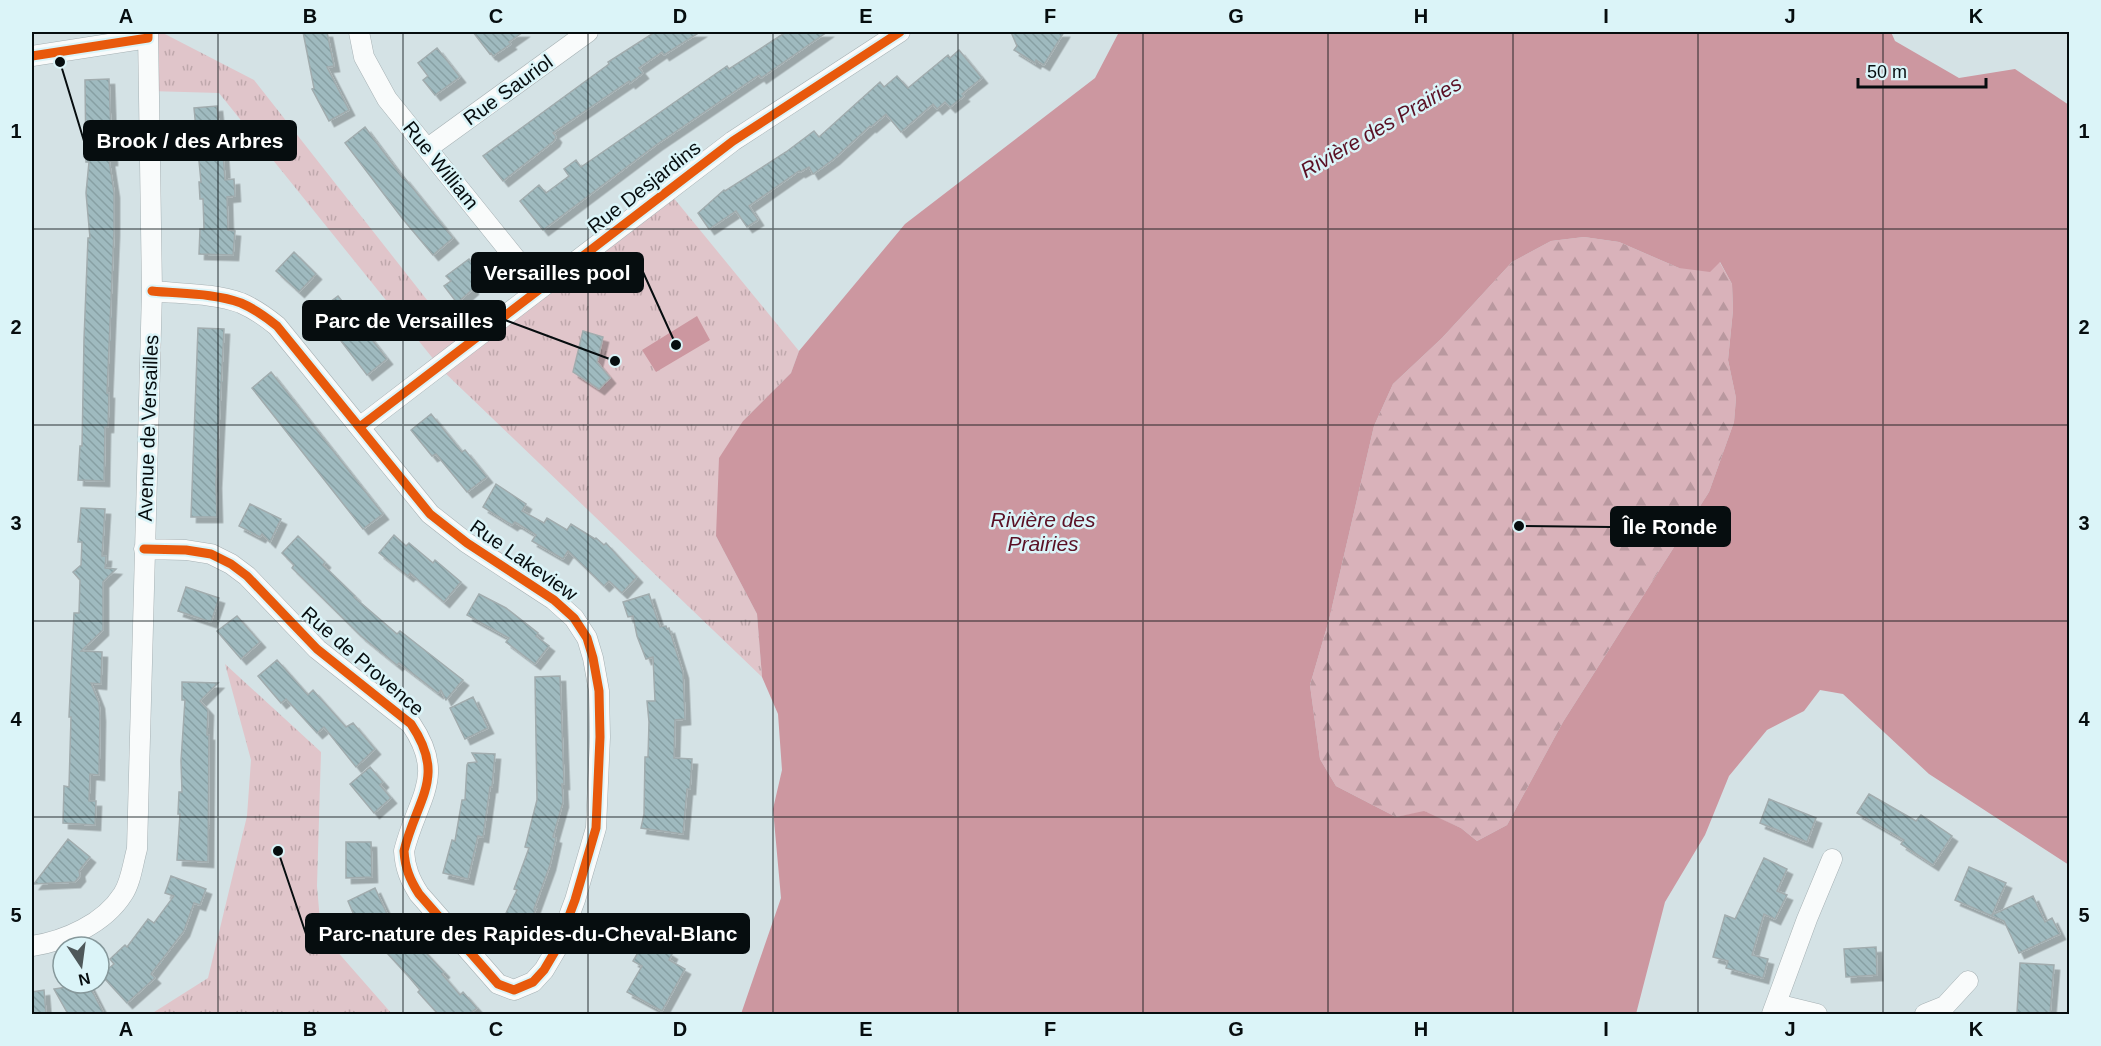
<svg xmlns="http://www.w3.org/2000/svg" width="2101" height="1046" viewBox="0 0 2101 1046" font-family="Arial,sans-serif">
<defs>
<pattern id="forest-firs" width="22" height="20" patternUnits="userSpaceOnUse" patternTransform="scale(1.5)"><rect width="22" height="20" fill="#d9b2ba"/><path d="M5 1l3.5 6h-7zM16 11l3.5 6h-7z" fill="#b9989f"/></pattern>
<pattern id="park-tufts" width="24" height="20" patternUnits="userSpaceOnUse" patternTransform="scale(1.5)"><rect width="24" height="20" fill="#e0c5ca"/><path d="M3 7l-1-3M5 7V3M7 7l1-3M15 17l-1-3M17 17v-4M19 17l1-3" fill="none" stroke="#bfa8ac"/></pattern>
<pattern id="building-back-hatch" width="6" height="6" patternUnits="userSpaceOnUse" patternTransform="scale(1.5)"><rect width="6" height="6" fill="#9fbabf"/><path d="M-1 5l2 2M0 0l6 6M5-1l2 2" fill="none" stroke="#879fa3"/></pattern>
<filter id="shadow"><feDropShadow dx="5.5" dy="5.5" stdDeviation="0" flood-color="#0004"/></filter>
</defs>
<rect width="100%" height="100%" fill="#d4e2e5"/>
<path fill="url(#forest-firs)" d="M1584,237L1619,242L1679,268L1719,261L1732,284L1733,310L1728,360L1736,398L1734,422L1709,492L1563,722L1507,825L1477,841L1461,828L1424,812L1396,817L1336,786L1320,759L1310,685L1329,620L1374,426L1393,384L1442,338L1512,262L1551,241Z"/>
<path fill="url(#park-tufts)" d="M148,32H161L254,80L464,347L668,191L799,351L791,373L743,421L716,536L757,614L762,677L443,371L219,93L149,91Z
M225,664L321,752L317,886L321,933L392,1014H151L208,978L247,816L251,760Z"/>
<path fill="#cc97a0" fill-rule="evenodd" d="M1119,32H1891L1895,41L1959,78L2015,69L2069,105V865L1929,774L1843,694L1820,690L1804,711L1767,730L1729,776L1705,835L1665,902L1636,1014H741L781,898L773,809L782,770L778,714L762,677L757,614L716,536L719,458L743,421L791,373L799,351L905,224L1095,78ZM1584,237L1619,242L1679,268L1710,272L1720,262L1732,284L1733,310L1728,360L1736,398L1734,422L1709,492L1563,722L1507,825L1477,841L1461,828L1424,811L1396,817L1336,786L1320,759L1310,685L1329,620L1374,426L1393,384L1442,338L1512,262L1551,241Z
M697,316L710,340L656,372L642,350Z"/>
<path fill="url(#building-back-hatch)" stroke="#a1acae" stroke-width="1.5" filter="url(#shadow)" d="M303,32H327L334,66L327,67L349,110L329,121L312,89L314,88Z
M473,32H523L509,42L511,44L493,56L491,53L490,54Z
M655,32H700L664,55L662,52L639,68L643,73L630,83L629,81L553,133L556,137L554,141L503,181L483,156L609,64L608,62Z
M786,32H827L761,78L759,75L656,145L543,230L520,201L539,185L546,193L569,176L564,169L576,160L581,167L727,66L729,69Z
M1011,32H1064L1044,65L1036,60L1035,63L1014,50L1017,46Z
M437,48L460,77L435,95L423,80L428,76L418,63Z
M959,50L982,78L962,94L964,96L950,107L945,102L937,109L933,104L901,132L886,114L871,127L870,126L834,159L813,174L809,167L800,172L799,171L749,206L758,220L747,227L736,211L709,229L698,213L724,190L725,191L786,152L814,131L819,137L880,82L884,87L897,76L908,88L948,55L950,58Z
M109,79L112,160H109L114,192V231L107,393H109L108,427H105L104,481L78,480L80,446H82L84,339L88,238H90L86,193L89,162H86L85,80Z
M217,106L219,125H221L225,180L234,179L235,196L227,197L228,230L235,231L233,255L199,254L200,229H204L203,199H200L199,182H201L194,108Z
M365,127L403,178L404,177L453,238L433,255L402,218L345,143Z
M294,252L316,274L299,292L276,271Z
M469,259L483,277L472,286L473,289L457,303L444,286L451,281L446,276Z
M338,296L387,359L367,375L318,311Z
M198,328L224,329L216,483L217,517H191Z
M583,331L603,337L597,362L610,378L599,389L573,372Z
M271,372L383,514L363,529L252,388Z
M431,414L462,452L465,450L487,477L467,492L436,454L432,456L411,430Z
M496,484L526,504L522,511L544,523L547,518L567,530L571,524L595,539L596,538L604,545L606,543L637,577L622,593L609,581L604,586L568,551L563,559L532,541L536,535L515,522L512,525L483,507Z
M250,504L281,519L270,542L262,534L260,537L239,526Z
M81,508L105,509L102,556H106L105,568L116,569L103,582V630L81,651L102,652L101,684L91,683L99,703L100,716L99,775L90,774L89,801H96L95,825L63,823L64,786L69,787L71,717H69L74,613H79L80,580L73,572L81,565L82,542H78Z
M394,535L406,546L409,543L433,563L435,560L461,582L444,602L410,573L408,576L379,553Z
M298,536L325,562L323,565L355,596L354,597L397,634L400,631L463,680L446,700L441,690L438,693L399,663L397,665L361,636L292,568L294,565L282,553Z
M186,587L219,598L211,622L178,611Z
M479,594L506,608L538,633L536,636L549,646L535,664L506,642L509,638L467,615Z
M649,594L660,627L666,626L667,629L669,628L683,673L685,719L675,720L674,758L692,759L690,789H687L683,834L641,828L644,814L645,757H648L649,722L647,701H655L653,657L646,659L637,636L633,616L628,617L623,602Z
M237,616L260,642L241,659L217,631Z
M277,660L308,695L313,690L346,727L353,723L375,749L356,767L324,727L317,733L286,699L281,703L258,676Z
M560,676L564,784H562L563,802L553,837L556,838L550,865L534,909H536L521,940L498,930L517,890L514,889L529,848L525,847L537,800L535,677Z
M182,682L218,683L200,701L208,710L207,735H209L208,862L177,860L180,814H178L179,792H182L181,761L185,700H182Z
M473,697L488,728L465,739L450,708Z
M472,753L495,754L492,787H490L483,837L478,836L468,879L443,873L452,840L455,841L462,800H465L467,765L468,763L477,762Z
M370,767L383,782L380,785L391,798L374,813L350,784Z
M1869,794L1916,821L1921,815L1952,836L1933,865L1901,844L1904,840L1857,813Z
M1769,799L1816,818L1807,842L1760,823Z
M68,839L90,857L79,871L80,876L75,882L34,884Z
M346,842H371L372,877L346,878Z
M1764,858L1787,869L1777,891L1787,895L1775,919L1764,914L1752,955L1768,959L1763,978L1726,968L1728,961L1713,957L1725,915L1735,919Z
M1969,867L2006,883L1992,915L2033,896L2045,922L2052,918L2060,934L2019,953L2004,921L1955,900Z
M171,876L206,889L200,905L194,903L184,931L151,974L155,978L127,1003L104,978V972L114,964L110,959L125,945L127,947L148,919L154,923L174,896L165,893Z
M375,888L394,929L399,924L444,972L442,974L460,995L463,992L477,1008L469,1014H438L418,992L420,990L409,977L388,954L366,931L362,934L348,901Z
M646,939L667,951L672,954L669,960L685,969L662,1011L627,992L642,966L633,961Z
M1876,947L1877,975L1846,977L1844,949Z
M2020,963L2054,965L2050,1014L2017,1013Z
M71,983H88L104,1014H68L54,989L73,986Z
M44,990L46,1014H32V992Z"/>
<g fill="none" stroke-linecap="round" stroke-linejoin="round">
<defs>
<path id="minor" d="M359,32L364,57L387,99L540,289
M32,56L148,38
M428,148L588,32
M361,426L733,141L900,32
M144,549L186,550L211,554L231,564L247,576L317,649L411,724C447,777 417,798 404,851C405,868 410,880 419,894L498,984L514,990L533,982L544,970L557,948L575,900L596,828L600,737L599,691L593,658L587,638L574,618L554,600L467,543L430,514L277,326C266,317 255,309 241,303C214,293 181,294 152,291
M32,946C65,941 104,924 123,894C131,882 133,863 137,849L152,291L148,32
M1776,1004L1817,1014
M1772,1014L1807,919L1832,859
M1925,1014L1945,1006L1968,981"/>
</defs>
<use href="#minor" stroke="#a6b1b4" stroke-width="21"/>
<use href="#minor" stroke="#f9fbfb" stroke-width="20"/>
<defs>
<path id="cycleway" d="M32,56L148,38V32
M361,426L733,141L900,32
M144,549L186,550L211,554L231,564L247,576L317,649L411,724C447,777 417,798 404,851C405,868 410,880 419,894L498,984L514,990L533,982L544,970L557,948L575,900L596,828L600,737L599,691L593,658L587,638L574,618L554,600L467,543L430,514L277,326C266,317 255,309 241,303C214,293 181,294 152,291"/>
</defs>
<use href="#cycleway" stroke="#dbf4f8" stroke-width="13"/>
<use href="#cycleway" stroke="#e8590c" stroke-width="9"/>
</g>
<path fill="none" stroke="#060d0f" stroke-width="1.5" stroke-opacity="0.55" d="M218,32V1014M403,32V1014M588,32V1014M773,32V1014M958,32V1014M1143,32V1014M1328,32V1014M1513,32V1014M1698,32V1014M1883,32V1014M32,229H2070M32,425H2070M32,621H2070M32,817H2070"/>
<g text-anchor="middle" stroke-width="5" stroke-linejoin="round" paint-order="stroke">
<g font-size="20" fill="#060d0f" stroke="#dbf4f8">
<text transform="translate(508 90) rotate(-36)" y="7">Rue Sauriol</text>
<text transform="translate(441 165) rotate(51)" y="7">Rue William</text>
<text transform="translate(644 187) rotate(-38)" y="7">Rue Desjardins</text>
<text transform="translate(148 428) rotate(-88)" y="7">Avenue de Versailles</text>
<text transform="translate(524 560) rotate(35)" y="7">Rue Lakeview</text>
<text transform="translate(363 661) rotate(41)" y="7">Rue de Provence</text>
</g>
<g font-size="21" font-style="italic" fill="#5a1024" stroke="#dbf4f8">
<text transform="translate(1381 127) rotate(-30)" y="7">Rivière des Prairies</text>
<text x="1043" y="527">Rivière des<tspan x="1043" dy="24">Prairies</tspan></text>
</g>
</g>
<path fill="none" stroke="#060d0f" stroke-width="2" d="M60 62L84 141M676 345L643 272M615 361L505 320M1519 526L1611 527M278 851L306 934"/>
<g fill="#060d0f" stroke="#dbf4f8" stroke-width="2">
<circle cx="60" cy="62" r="6"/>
<circle cx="676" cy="345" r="6"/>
<circle cx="615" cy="361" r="6"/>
<circle cx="1519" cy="526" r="6"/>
<circle cx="278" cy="851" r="6"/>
</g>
<g fill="#060d0f" stroke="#060d0f" stroke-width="2">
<rect x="84" y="121" width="212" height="39" rx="6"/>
<rect x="472" y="253" width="171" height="39" rx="6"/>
<rect x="303" y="301" width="202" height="39" rx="6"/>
<rect x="1611" y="507" width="119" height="39" rx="6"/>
<rect x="306" y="914" width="443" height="39" rx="6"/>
</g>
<g font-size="21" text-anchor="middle" font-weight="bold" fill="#fff">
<text x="190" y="148">Brook / des Arbres</text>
<text x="557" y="280">Versailles pool</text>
<text x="404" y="328">Parc de Versailles</text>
<text x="1670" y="534">Île Ronde</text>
<text x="528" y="941">Parc-nature des Rapides-du-Cheval-Blanc</text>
</g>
<rect width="2101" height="1046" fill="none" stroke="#dbf4f8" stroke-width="66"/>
<g transform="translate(81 965) rotate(167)"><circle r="28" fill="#dbf4f8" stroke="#86989b" stroke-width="1.5"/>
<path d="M0-4.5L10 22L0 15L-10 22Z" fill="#4e585a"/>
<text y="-9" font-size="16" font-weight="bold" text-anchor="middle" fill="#060d0f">N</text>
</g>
<path d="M1858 78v9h128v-9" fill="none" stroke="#060d0f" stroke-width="3"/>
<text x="1867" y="78" font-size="18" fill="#060d0f" stroke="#dbf4f8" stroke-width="4.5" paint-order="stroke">50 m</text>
<rect x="33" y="33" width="2035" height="980" fill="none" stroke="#060d0f" stroke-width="2"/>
<g font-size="20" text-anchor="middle" font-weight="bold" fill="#060d0f">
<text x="126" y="23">A</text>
<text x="310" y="23">B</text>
<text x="496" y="23">C</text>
<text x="680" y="23">D</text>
<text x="866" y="23">E</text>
<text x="1050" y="23">F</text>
<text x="1236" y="23">G</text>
<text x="1421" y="23">H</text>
<text x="1606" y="23">I</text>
<text x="1790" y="23">J</text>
<text x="1976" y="23">K</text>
<text x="16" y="138">1</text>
<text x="2084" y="138">1</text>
<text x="16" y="334">2</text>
<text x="2084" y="334">2</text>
<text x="16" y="530">3</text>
<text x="2084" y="530">3</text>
<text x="16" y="726">4</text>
<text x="2084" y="726">4</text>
<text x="16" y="922">5</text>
<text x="2084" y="922">5</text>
<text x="126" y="1036">A</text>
<text x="310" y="1036">B</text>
<text x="496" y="1036">C</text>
<text x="680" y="1036">D</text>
<text x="866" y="1036">E</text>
<text x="1050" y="1036">F</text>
<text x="1236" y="1036">G</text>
<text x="1421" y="1036">H</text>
<text x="1606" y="1036">I</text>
<text x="1790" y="1036">J</text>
<text x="1976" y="1036">K</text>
</g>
</svg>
